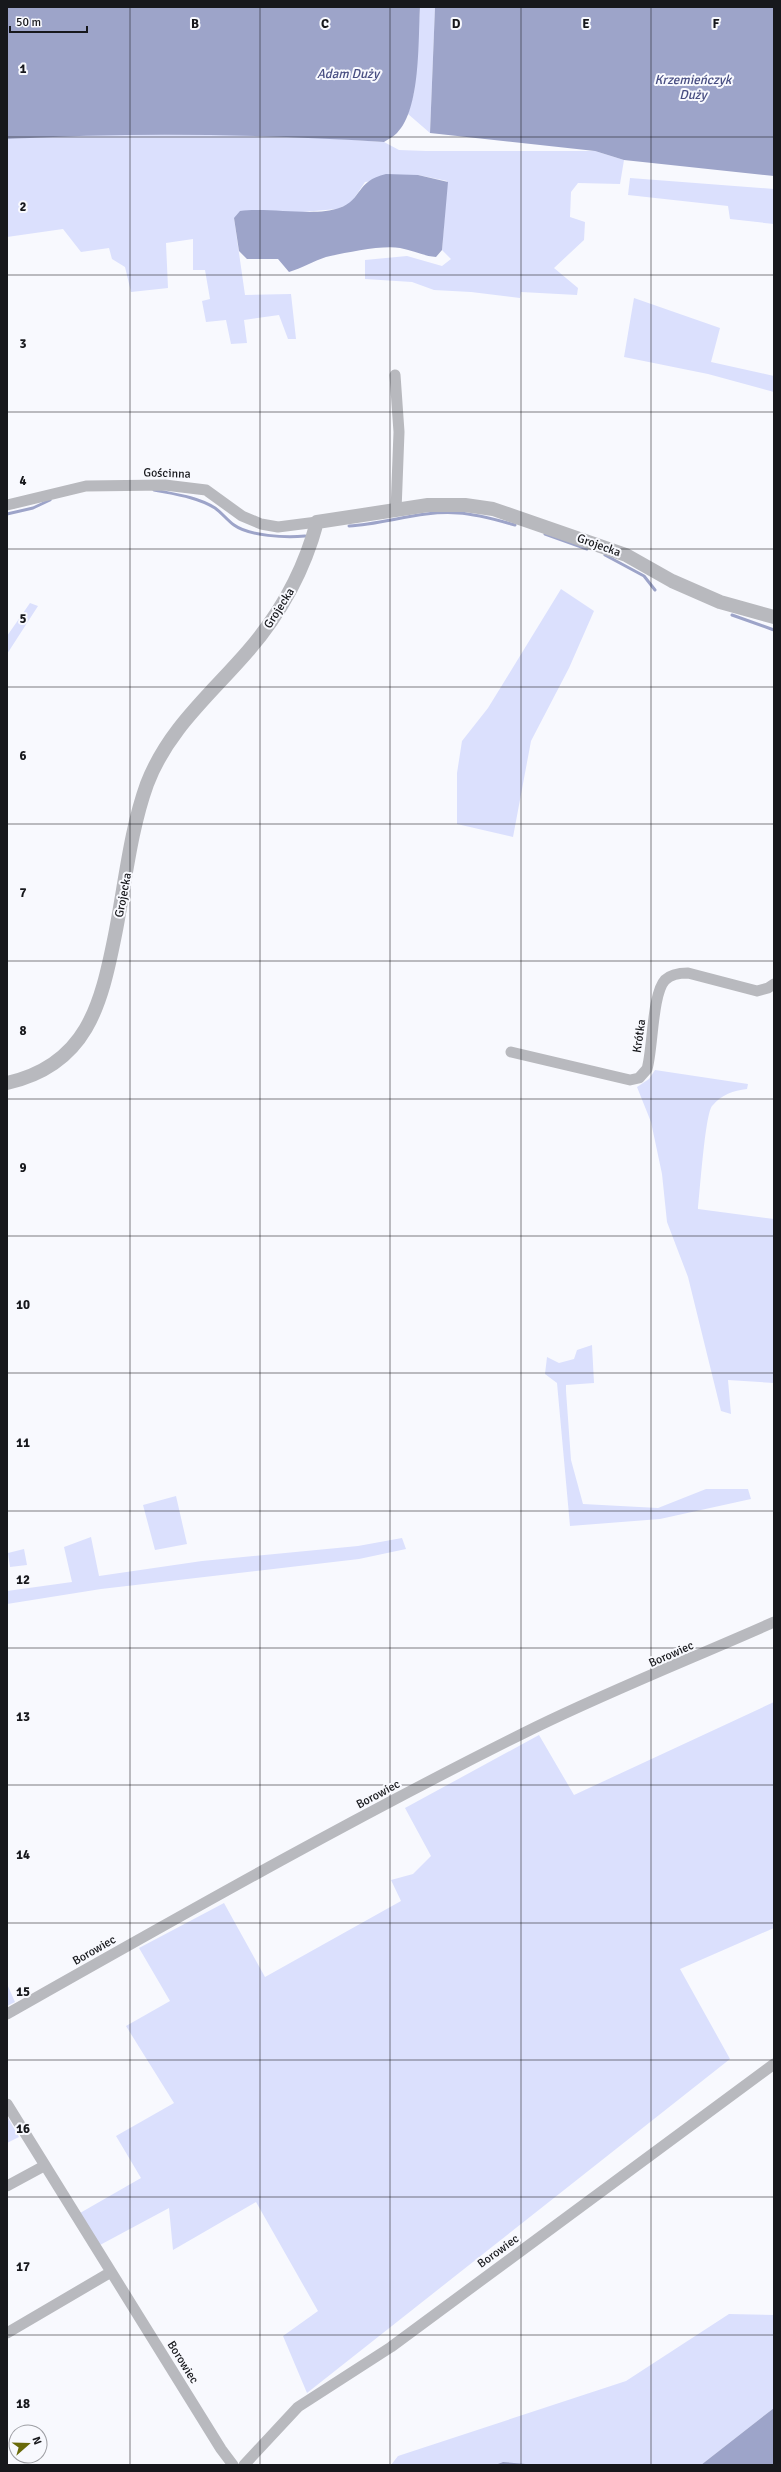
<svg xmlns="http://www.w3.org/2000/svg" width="781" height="2472" viewBox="0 0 781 2472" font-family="Signika,sans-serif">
<rect width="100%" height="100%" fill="#f8f9fe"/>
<path fill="#dbe0fd" d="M420,7H435L430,133L408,114L414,92Z
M100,134L278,135L384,142L399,150L426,151H595L624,160L620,184L578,183L571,192L570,217L585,222L584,240L554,268L578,288L577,295L521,292L520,298L471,292L434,290L412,282L365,279V260L407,256L442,266L451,259L442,250L447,181L418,175L365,182L351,203L337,209L234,218L245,295L291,294L296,339H288L279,315L244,320L247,343L231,344L226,320L206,322L202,301L210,299L205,270H193V239L166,243L168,288L131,292L125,267L112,259L109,248L81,252L63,229L7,237V139Z
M630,178L774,189V224L730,219L728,206L628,195Z
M634,298L720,328L711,362L774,376V392L708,374L624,357Z
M561,589L594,611L569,668L531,741L513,837L457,824V773L462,741L488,708Z
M30,603L38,606L7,654V636Z
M655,1070L748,1084L747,1089C733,1091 722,1094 712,1106C705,1115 700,1192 698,1209L774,1219V1383L728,1380L731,1414L721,1411L688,1277L667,1222L662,1174L651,1122L637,1087L649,1079Z
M592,1345L594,1383L566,1385V1391L571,1460L583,1504L658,1508L706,1489H748L751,1499L660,1519L570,1526L557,1383L545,1374L547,1357L559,1363L574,1359L577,1350Z
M176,1496L187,1544L155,1550L143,1505Z
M91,1537L99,1576L202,1561L358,1546L402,1538L406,1549L359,1559L101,1589L7,1604V1591L72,1582L64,1547Z
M24,1549L27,1565L10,1567L8,1553Z
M774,1702V1928L680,1969L730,2059L307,2393L283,2336L318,2311L256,2202L173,2250L169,2208L100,2245L80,2213L141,2178L116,2136L174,2103L126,2026L170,2001L139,1948L224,1903L265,1977L401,1901L391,1880L413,1874L431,1856L405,1808L539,1735L574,1795Z
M7,1984L15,2002L7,2006Z
M7,2116L19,2137L7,2143Z
M729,2314L774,2315V2408L701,2465H527L503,2462L495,2465H391L398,2456L626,2381Z"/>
<path fill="#9da4c9" d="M7,7H420C418,40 421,109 397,133C393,137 388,139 384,142C258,134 133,132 7,139Z
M435,7H774V176L624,160L595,151L430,133Z
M386,174L418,175L448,182L442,250L436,257C423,256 412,250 400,248C381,245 345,253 326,257C313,261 303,268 289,272L278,259H247L239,251L234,218L240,211C268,207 316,217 339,208C363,200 355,181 386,174Z
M774,2408V2465H701Z
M503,2462L526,2464L527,2465H495Z"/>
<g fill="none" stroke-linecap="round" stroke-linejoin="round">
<path stroke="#9da4c9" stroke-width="3" d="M154,490C174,494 198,497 215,508C222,513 227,520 234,525C249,536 286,538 305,536
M7,514L33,508L50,500
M349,526C385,524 422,510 458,513C477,514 497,520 515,525
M545,534L587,549
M605,555L644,576L655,590
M732,615L774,630"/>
<path stroke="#b8b9be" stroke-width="11" d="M395,375L399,432L396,511
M7,505L86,486L165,485L206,490L242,516L261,524L278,527L317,522
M511,1052L630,1080L639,1078L647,1069C653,1049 652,994 665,980C671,974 679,973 688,973L757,991L768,988L774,984
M7,2014C182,1915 356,1816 536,1727C614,1689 695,1657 774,1622
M7,2104L221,2449L233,2465
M7,2186L44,2166
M7,2333L111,2272
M244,2465L298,2407L391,2347L774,2064"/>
<path stroke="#b8b9be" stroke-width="14" d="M7,1083C87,1065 101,1005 115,935C125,885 130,831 147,784C168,729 211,694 248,651C281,613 304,571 317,522L428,505H465L493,509L626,555L672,581L720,602L774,617"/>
</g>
<path fill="none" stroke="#17181c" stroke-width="1" stroke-opacity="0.55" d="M130,7V2465M260,7V2465M390,7V2465M521,7V2465M651,7V2465M7,137H774M7,275H774M7,412H774M7,549H774M7,687H774M7,824H774M7,961H774M7,1099H774M7,1236H774M7,1373H774M7,1511H774M7,1648H774M7,1785H774M7,1923H774M7,2060H774M7,2197H774M7,2335H774"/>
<g text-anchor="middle" stroke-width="4" stroke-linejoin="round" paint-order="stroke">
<g font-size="12" fill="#17181c" stroke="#f8f9fe">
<text transform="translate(167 473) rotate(2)" y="4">Gościnna</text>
<text transform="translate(599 545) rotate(20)" y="4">Grojecka</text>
<text transform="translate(279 608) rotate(-57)" y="4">Grojecka</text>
<text transform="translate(123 895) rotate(-79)" y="4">Grojecka</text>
<text transform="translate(639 1036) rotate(-82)" y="4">Krótka</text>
<text transform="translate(671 1654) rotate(-24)" y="4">Borowiec</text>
<text transform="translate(378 1794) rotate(-28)" y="4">Borowiec</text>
<text transform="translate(94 1950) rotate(-30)" y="4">Borowiec</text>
<text transform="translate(498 2251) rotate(-36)" y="4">Borowiec</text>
<text transform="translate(183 2362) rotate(58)" y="4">Borowiec</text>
</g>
<g font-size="13" font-style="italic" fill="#484e82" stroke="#f8f9fe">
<text x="348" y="78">Adam Duży</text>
<text x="693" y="84">Krzemieńczyk<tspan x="693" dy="15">Duży</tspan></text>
</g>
</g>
<g font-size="13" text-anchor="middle" font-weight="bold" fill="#17181c" stroke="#f8f9fe" stroke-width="4" stroke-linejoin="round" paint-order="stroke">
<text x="195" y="28">B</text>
<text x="325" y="28">C</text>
<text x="456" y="28">D</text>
<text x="586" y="28">E</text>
<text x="716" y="28">F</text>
<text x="23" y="73">1</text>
<text x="23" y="211">2</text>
<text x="23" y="348">3</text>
<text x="23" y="485">4</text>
<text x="23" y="623">5</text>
<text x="23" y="760">6</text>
<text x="23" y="897">7</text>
<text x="23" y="1035">8</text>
<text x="23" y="1172">9</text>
<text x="23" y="1309">10</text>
<text x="23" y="1447">11</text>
<text x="23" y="1584">12</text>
<text x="23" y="1721">13</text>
<text x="23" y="1859">14</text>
<text x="23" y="1996">15</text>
<text x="23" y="2133">16</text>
<text x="23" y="2271">17</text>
<text x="23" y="2408">18</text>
</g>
<rect width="781" height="2472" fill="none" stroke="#17181c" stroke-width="16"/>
<g transform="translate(28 2444) rotate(70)"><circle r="19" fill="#f8f9fe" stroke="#9e9fa4"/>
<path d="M0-3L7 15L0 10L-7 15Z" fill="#696a0a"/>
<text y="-6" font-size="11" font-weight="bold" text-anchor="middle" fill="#17181c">N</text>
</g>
<path d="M10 26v6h77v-6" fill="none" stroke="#17181c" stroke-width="2"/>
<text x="16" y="26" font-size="12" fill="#17181c" stroke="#f8f9fe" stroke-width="3" paint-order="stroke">50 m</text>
</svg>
